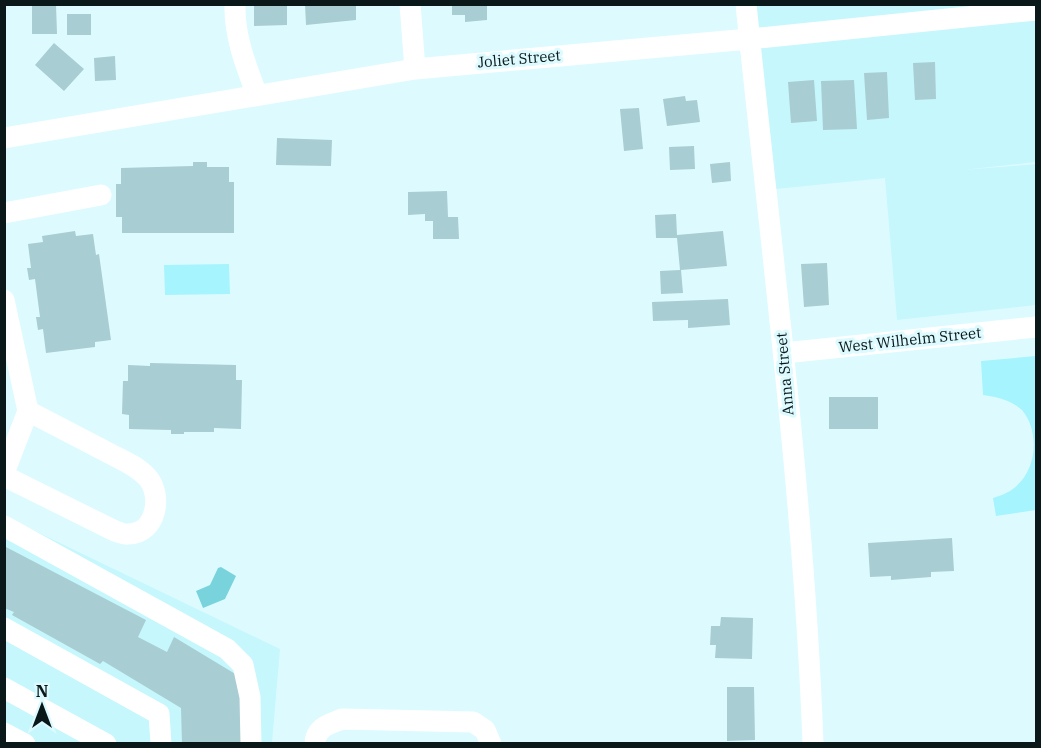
<svg xmlns="http://www.w3.org/2000/svg" width="1041" height="748" viewBox="0 0 1041 748" font-family="'IBM Plex Serif',serif">
<rect width="100%" height="100%" fill="#ddfbff"/>
<path fill="#c6f7fc" d="M746,5H1036V162L963,170L1036,164V305L897,320L885,178L766,190Z
M4,516L280,649L272,743H5Z"/>
<path fill="#a6f4fd" d="M229,264L230,294L165,295L164,265Z
M1036,356V510L996,516L993,498C999,496 1005,494 1010,491C1037,474 1041,433 1022,410C1011,400 997,397 983,395L981,361Z"/>
<path fill="#78d3dd" d="M221,567L236,576L225,599L203,608L196,591L210,585L218,568Z"/>
<path fill="#a8cdd2" d="M32,4H56L57,34H32Z
M254,4H287V25L254,26Z
M305,4H356V20L306,25Z
M452,4H487V20L465,22V15H452Z
M67,14H91V35H67Z
M54,43L84,69L64,91L35,65Z
M115,56L116,80L95,81L94,58Z
M935,62L936,99L915,100L913,63Z
M887,72L889,118L867,120L864,73Z
M814,80L817,121L791,123L788,82Z
M854,80L857,129L823,130L821,81Z
M685,96L686,101L697,100L700,122L667,126L663,99Z
M639,108L643,149L624,151L620,109Z
M277,138L332,140L331,166L276,165Z
M694,146L695,169L670,170L669,147Z
M193,162H207V167H229V182H234V233H122V217H116V184H121V168L193,166Z
M730,162L731,181L712,183L710,164Z
M447,191L448,217H458L459,239H433V221H425V214L408,215V192Z
M676,214L677,235L723,231L727,266L681,270L683,293L661,294L660,271L680,270L677,238H656L655,215Z
M75,231L76,236L93,234L96,255L99,254L111,340L95,342V347L46,353L43,329L38,330L36,317H40L35,279L29,280L27,268H31L28,244L43,242L42,236Z
M827,263L829,305L804,307L801,264Z
M728,299L730,325L688,328V320L653,321L652,302Z
M150,363L236,365V380H242L241,429L214,428V432H184V434H171V430L129,429V415L122,414L123,381H128V365L150,366Z
M829,397H878V429H829Z
M952,538L954,571L931,572V577L891,580V576L870,577L868,543Z
M4,546L146,620L138,637L167,652L174,637L242,678L243,744H182L181,708L103,661L100,664L12,615L14,612L4,608Z
M721,617L753,618L752,659L715,658L716,645H710L711,626H720Z
M727,687H754L755,740L727,741Z"/>
<g fill="none" stroke-linecap="round" stroke-linejoin="round">
<path stroke="#fff" stroke-width="21" d="M235,4C234,36 246,66 257,95
M410,4L415,69
M746,4C771,250 804,496 813,744
M4,138L415,69L749,39L1036,10
M4,213L101,195
M4,300L28,411L4,473
M784,353L1036,327
M4,476L115,531C119,532 124,535 128,534C157,534 163,494 147,477C135,464 117,458 103,450C78,437 53,424 28,411
M4,526L227,649L243,665L250,697L251,744
M4,628L159,714L161,744
M4,688L106,744
M4,733L25,744
M315,744C315,727 330,724 342,719L473,722L485,730L491,744"/>
</g>
<g text-anchor="middle" stroke-width="6" stroke-linejoin="round" paint-order="stroke">
<g font-size="15" fill="#0a181a" stroke="#ddfbff">
<text transform="translate(519 59) rotate(-5)" y="5">Joliet Street</text>
<text transform="translate(910 340) rotate(-6)" y="5">West Wilhelm Street</text>
<text transform="translate(785 374) rotate(-95)" y="5">Anna Street</text>
</g>
</g>
<rect width="1041" height="748" fill="none" stroke="#0a181a" stroke-width="12"/>
<g transform="translate(42 706)" stroke="#ddfbff" stroke-width="4.5" paint-order="stroke">
<path d="M0-4.5L10 22L0 15L-10 22Z" fill="#0a181a"/>
<text y="-9" font-size="16" font-weight="bold" text-anchor="middle" fill="#0a181a">N</text>
</g>
</svg>
